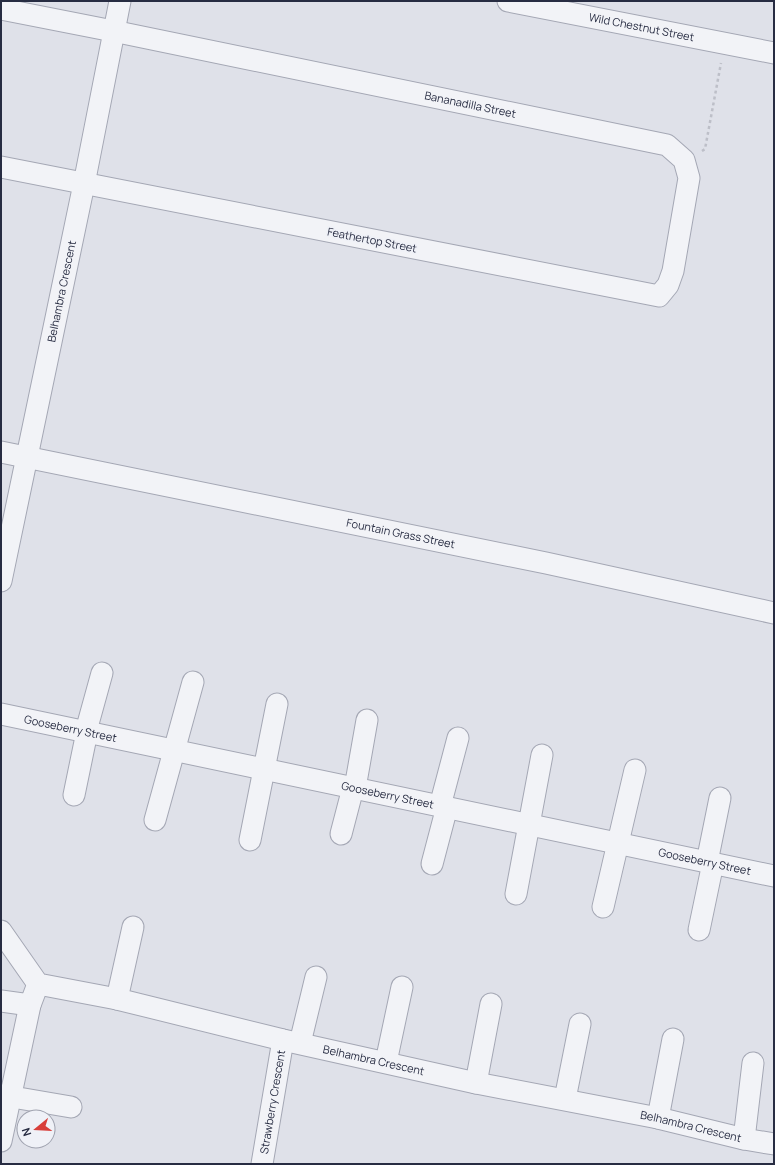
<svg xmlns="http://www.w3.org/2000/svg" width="775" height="1165" viewBox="0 0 775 1165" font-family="Manrope,sans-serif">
<rect width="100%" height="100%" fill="#dfe1e9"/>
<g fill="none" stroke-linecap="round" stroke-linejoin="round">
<defs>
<g id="minor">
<path id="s1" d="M508,1L774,53"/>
<path id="s2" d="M1,9L113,31L667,145L684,160L689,178L673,271L668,285L659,296L1,167"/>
<path id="s3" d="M1,452L546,563L774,613"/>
<path id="s4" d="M1,581L84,184L120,1"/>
<path id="s5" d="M1,714L774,876"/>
<path d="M86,731L102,673"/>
<path d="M355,788L367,720"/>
<path d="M74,795L87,732"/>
<path d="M440,806L458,738"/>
<path d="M155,820L193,682"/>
<path d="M341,834L353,788"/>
<path d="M250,840L277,704"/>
<path d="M707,862L720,798"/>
<path d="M432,864L447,807"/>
<path d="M516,894L542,755"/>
<path d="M603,907L635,770"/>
<path d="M699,930L713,863"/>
<path id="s6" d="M1,931L38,984L117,999L283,1040L476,1083L658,1118L744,1139L774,1144"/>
<path d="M117,999L133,927"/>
<path d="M1,1001L30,1005"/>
<path d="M300,1043L316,977"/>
<path d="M386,1062L402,987"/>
<path d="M476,1083L491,1004"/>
<path d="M1,1095L71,1107"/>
<path d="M565,1099L580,1024"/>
<path d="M658,1118L673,1039"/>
<path d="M744,1139L753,1063"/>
<path d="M1,1141L30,1005L38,984"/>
<path id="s7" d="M262,1164L283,1040"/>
</g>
</defs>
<use href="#minor" stroke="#a4a7b4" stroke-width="23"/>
<path stroke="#bdbfc8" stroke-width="2.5" stroke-dasharray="3 3" stroke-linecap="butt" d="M702,151L705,149L721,63"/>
<use href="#minor" stroke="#f2f3f7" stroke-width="21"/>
</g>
<g text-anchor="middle" stroke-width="3.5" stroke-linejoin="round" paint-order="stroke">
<g font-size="11" fill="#272c42" stroke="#eff1f7">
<text dy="4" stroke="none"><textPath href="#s1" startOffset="136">Wild Chestnut Street</textPath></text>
<text dy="4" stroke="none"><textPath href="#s2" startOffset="479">Bananadilla Street</textPath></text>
<text transform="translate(372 240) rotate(11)" y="4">Feathertop Street</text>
<text dy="4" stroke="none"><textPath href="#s4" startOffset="296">Belhambra Crescent</textPath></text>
<text dy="4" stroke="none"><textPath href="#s3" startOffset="408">Fountain Grass Street</textPath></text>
<text dy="4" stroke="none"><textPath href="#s5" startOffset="71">Gooseberry Street</textPath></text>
<text dy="4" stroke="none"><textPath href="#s5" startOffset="395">Gooseberry Street</textPath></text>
<text dy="4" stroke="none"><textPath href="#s5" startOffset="719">Gooseberry Street</textPath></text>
<text dy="4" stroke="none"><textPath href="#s6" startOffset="409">Belhambra Crescent</textPath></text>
<text dy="4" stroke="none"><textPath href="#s7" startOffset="63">Strawberry Crescent</textPath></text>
<text dy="4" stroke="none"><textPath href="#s6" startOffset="733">Belhambra Crescent</textPath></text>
</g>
</g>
<rect width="775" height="1165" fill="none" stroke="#272c42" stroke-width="4"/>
<g transform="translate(36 1129) rotate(252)"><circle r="19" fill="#eff1f7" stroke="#9fa2af"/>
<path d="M0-3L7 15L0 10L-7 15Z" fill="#d83e3a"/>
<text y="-6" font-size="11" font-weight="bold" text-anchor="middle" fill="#272c42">N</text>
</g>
</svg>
